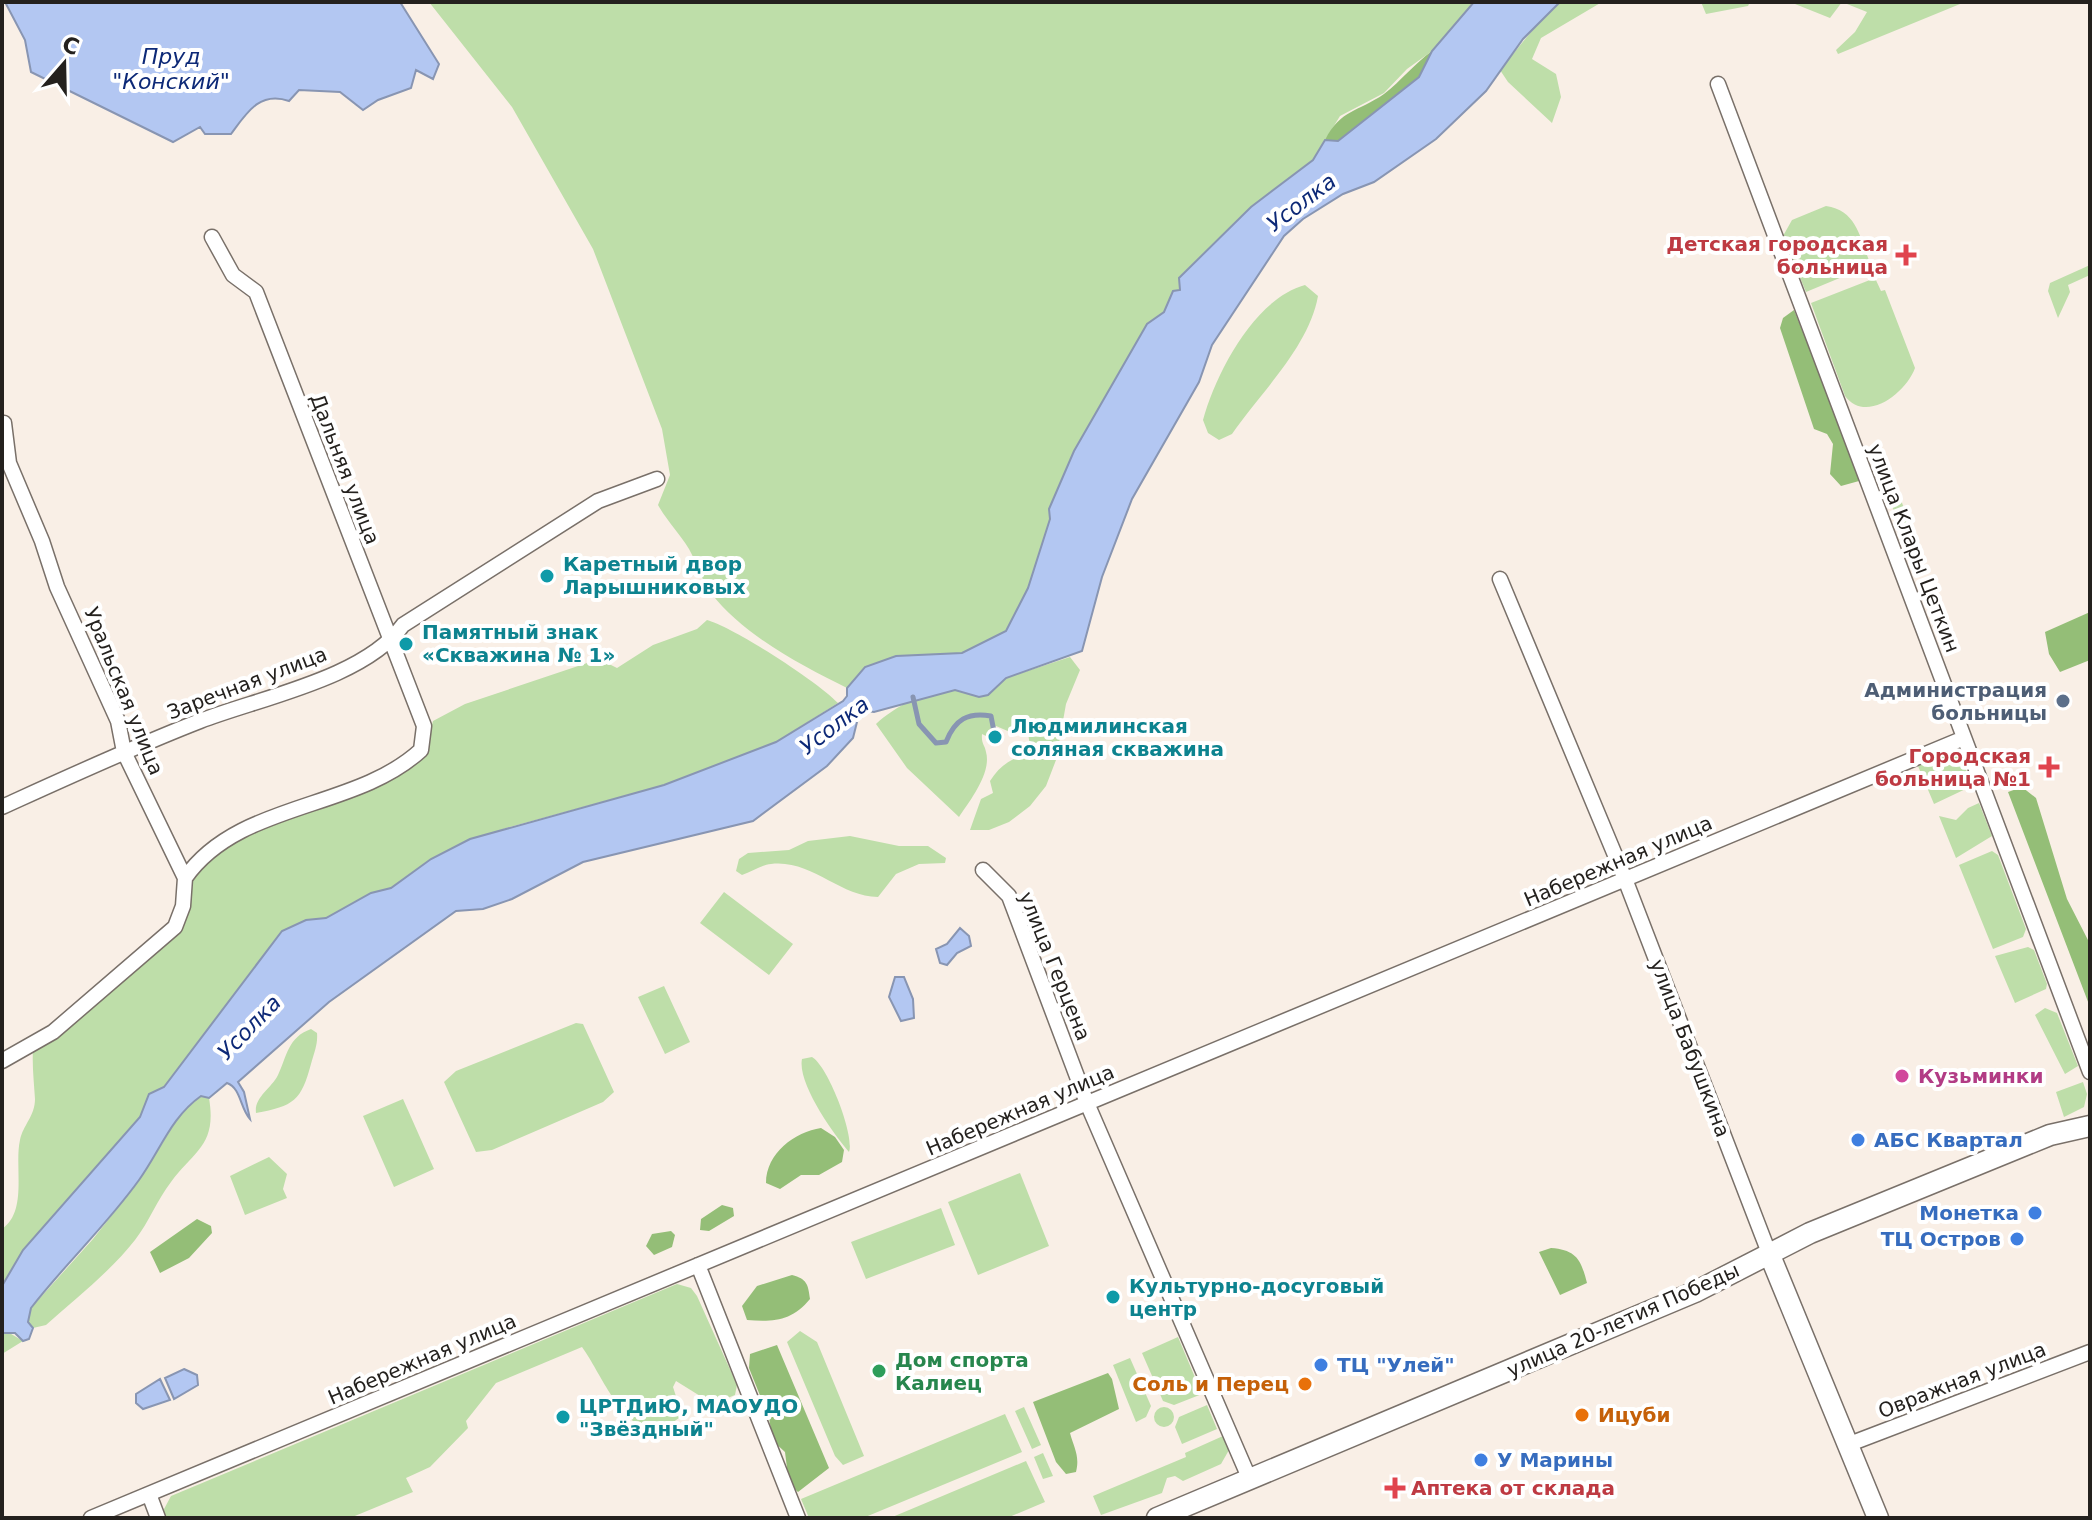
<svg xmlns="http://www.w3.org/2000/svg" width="2092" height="1520" viewBox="0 0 2092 1520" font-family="'DejaVu Sans',sans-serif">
<rect width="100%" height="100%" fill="#f9efe6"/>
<path fill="#bedea9" d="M429,2H1474L1432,51L1407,69L1384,93L1340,116L1313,160L1251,207L1179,277L1180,290L1173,292L1164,312L1147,325L1074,451L1050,509V519L1028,588L1006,631L962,653L897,656L866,667L847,688C801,665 743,635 711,593C702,581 697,563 689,549C680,534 667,521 658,505L670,475L662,429L593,249L512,107Z
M1560,2H1602L1541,38L1532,59L1556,74L1561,97L1552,123L1508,82L1500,70L1548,11Z
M1701,2H1750L1748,6L1706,14Z
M1790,2H1842L1830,18Z
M1842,2H1965L1838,54L1836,50L1855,32L1867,12Z
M1826,206C1859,211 1860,241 1871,265L1806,292L1783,236L1792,220Z
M2090,265V275L2068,285L2070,292L2058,318L2048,291L2050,283Z
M1875,278L1881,291L1885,290L1915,368C1906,393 1866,424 1845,396L1811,303Z
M1305,285L1318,296C1309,347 1261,392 1232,434L1219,440L1208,433L1203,420C1216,373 1254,299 1305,285Z
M1885,457L1918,546L1908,549L1875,460Z
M707,620C735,628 818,682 838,703L776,742L664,785L506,828L431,859L391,888L371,893L326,918L306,920L282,931L164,1087L149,1094L141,1117L23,1250L2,1286V1229C28,1211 14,1167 20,1140C23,1125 35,1116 35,1099C34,1082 32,1066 33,1049L175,932L189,880L199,865L246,834L378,784L430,732L433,721L465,704L599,659L617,668L653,645L697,629Z
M1070,657L1080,670L1066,704L1056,760L1046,786L1030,806L1009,822L989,830H970L981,799L993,793L990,781C1000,765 1013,757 1031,753L1027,726L1010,732L996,726L986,736L982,734C981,744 985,745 986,752C992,773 969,802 959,817L907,768L876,724C897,705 928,689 957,691C968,691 977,695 988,695L1006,678Z
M1952,752L1961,756L1972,786L1934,804L1918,766Z
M1979,803L1992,836L1956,858L1939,816L1956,820L1968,808Z
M850,836L899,846H928L946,858L945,863L919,864L896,874L878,897C840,897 811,859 771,864C761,865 752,872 742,875L736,871L739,859L748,853L789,850L808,841Z
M1992,851L1998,855L2026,929L2023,937L1993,949L1959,865Z
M724,892L793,944L769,975L700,923Z
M2028,947L2034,950L2047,984L2046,989L2015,1003L1995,956Z
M664,986L690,1042L665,1054L638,997Z
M2045,1008L2057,1013L2078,1066L2065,1074L2035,1015Z
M576,1023L583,1024L614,1092L603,1102L492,1150L476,1152L444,1082L456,1071Z
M311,1029L317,1033C318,1044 314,1053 311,1064C301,1101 294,1106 256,1113C254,1097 271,1089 278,1075C287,1056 288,1037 311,1029Z
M812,1057C828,1066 855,1136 849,1152C834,1135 797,1083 802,1059Z
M2083,1082L2087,1094L2084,1107L2064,1117L2056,1092Z
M201,1095L209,1098C217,1145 195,1150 171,1182C157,1200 149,1222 135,1240C110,1272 76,1298 46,1325L33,1328L28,1322L31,1308L93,1239L138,1182L183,1110Z
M403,1099L434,1169L394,1187L363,1116Z
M269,1157L287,1174L283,1189L287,1198L245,1215L230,1176Z
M1020,1173L1049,1246L978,1275L948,1202Z
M941,1208L955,1245L866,1279L851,1242Z
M677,1284L691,1288L697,1296L737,1385L735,1395L713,1404L676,1381L673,1387L682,1415C633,1462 605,1378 582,1347L496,1383L466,1421L468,1428L430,1467L406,1478L413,1492L350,1518H166L163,1511L171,1496Z
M6,1331L23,1341L2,1354V1333Z
M800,1331L817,1342L864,1456L843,1465L835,1456L787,1342Z
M1178,1337L1202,1394L1174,1405L1163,1401L1142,1353Z
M1130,1358L1151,1406L1146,1417L1136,1422L1113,1365Z
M1207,1405L1217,1429L1182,1444L1175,1427L1179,1417Z
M1024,1407L1041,1445L1032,1449L1015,1411Z
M1154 1417a10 10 0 1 1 20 0a10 10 0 1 1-20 0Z
M1005,1414L1022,1452L863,1518H809L801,1499Z
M1223,1436L1229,1450L1221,1464L1183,1481L1175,1476L1167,1478L1162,1493L1101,1515L1093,1496L1186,1457L1185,1453Z
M1043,1453L1053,1476L1043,1479L1034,1457Z
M1026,1461L1045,1502L1007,1518H890Z"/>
<path fill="#94be77" d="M1432,51L1419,77L1338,142L1325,140C1341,109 1358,112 1384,94C1401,81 1414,64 1432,51Z
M1794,310L1839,421L1859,481L1841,486L1830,474L1833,444L1827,434L1814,429L1780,328L1783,318Z
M2090,612V660L2060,672L2049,654L2045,632Z
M2022,787L2036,798L2067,899L2090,944V1007L2008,792Z
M821,1128L835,1137L844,1150L842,1162L819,1175H801L780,1189L766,1183C766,1153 795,1132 821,1128Z
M722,1205L733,1208L734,1216L709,1231L700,1230L701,1219Z
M197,1219L211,1226L212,1233L189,1258L160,1273L150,1252Z
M671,1231L675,1235L672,1247L654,1255L646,1246L652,1234Z
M1551,1248C1576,1250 1581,1259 1587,1283L1560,1295L1539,1252Z
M792,1275C807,1279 808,1284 810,1299C792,1321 774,1322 747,1320L742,1306L757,1286Z
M777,1345L829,1468L798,1492L789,1484L785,1452L773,1441L769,1418L749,1368L750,1354Z
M1108,1373L1112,1379L1119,1409L1070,1433C1074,1448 1080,1456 1076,1472L1066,1474L1056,1462L1033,1402Z"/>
<path fill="#b3c7f2" stroke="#8895b2" stroke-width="2" d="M5,2H400L439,64L433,79L416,70L411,88L378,100L363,110L340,92L299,90L289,101C260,91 247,112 231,134H205L200,127L173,142L31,72L25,40Z
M1474,2H1560L1523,39L1486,91L1436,139L1374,182L1343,194L1303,219L1284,236L1212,345L1199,382L1132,499L1102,577L1082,651L1006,678L988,695L979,697L955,690L874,712L867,711L858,718L853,738L827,766L753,821L583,862L512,899L483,909L456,911L329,1002L238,1082L244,1092L250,1119C240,1108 241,1088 227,1083L209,1098L201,1096C171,1117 160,1151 139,1180C106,1226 65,1264 31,1308L28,1322L33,1328L29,1339L23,1341L15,1333H2V1286L23,1250L140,1117L149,1094L164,1087L282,931L306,920L326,918L371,893L391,888L431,859L470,839L664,785L776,742L843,701L847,696V688L865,667L896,656L962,653L1006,631L1028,588L1050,519L1049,509L1074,451L1147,324L1164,312L1173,291L1180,290L1179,278L1251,207L1313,160L1325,140L1338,141L1419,77L1432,51Z
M960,928L969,936L971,946L957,953L947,965L940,963L936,949L947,944Z
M895,977H904L913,999L914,1018L901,1021L889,997Z
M184,1369L197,1375L198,1385L174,1399L165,1378Z
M160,1379L170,1400L143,1409L136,1403V1394Z"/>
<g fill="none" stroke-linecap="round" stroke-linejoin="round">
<path stroke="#8895b2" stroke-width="5" d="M913,697L919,724L936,743L946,742C955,719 968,712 991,716L995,737"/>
<defs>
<path id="street" d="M1718,84L2090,1072
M1500,579L1625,879L1769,1253
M2,807C68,777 133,747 200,721C259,698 365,678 403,625L598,501L657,479
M983,870L1009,896L1087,1103L1250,1480
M185,878C239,801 355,811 421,750L424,726L256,292L233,275L212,237
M2,1061L53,1032L175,927L183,906L185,878L124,752L118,721L57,587L42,541L9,463L4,423
M698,1265L798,1518
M1847,1445L2090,1352
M149,1494L158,1518
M91,1518L1964,738"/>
<path id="secondary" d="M1769,1253L1878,1518
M1157,1518L1695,1292L1810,1233L2050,1135L2090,1126"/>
</defs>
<use href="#street" stroke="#797069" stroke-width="17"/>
<use href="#secondary" stroke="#797069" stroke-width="23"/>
<use href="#street" stroke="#fff" stroke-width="14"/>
<use href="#secondary" stroke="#fff" stroke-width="20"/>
</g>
<g fill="#e0444e" stroke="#fff" stroke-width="3">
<path d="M1902 243h8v8h8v8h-8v8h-8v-8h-8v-8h8z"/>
<path d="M2045 755h8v8h8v8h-8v8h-8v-8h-8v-8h8z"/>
<path d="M1391 1476h8v8h8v8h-8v8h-8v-8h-8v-8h8z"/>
</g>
<g fill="#0f9aa8" stroke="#fff" stroke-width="3">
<circle cx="547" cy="576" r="8"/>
<circle cx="406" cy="644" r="8"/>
<circle cx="995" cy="737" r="8"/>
<circle cx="1113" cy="1297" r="8"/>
<circle cx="563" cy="1417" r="8"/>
</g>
<circle fill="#5c6f8a" stroke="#fff" stroke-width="3" cx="2063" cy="701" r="8"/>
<circle fill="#d1479c" stroke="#fff" stroke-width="3" cx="1902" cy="1076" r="8"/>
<g fill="#3f7fe0" stroke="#fff" stroke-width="3">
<circle cx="1858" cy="1140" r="8"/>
<circle cx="2035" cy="1213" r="8"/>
<circle cx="2017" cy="1239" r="8"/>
<circle cx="1321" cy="1365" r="8"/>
<circle cx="1481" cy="1460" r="8"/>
</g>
<circle fill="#2e9e5b" stroke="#fff" stroke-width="3" cx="879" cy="1371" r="8"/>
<g fill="#e8710a" stroke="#fff" stroke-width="3">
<circle cx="1305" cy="1384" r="8"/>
<circle cx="1582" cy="1415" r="8"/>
</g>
<g text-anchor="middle" stroke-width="8" stroke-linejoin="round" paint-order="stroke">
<g font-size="20" font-weight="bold" fill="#be3a42" stroke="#fff" text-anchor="end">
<text x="1888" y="251">Детская городская<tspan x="1888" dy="23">больница</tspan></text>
<text x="2031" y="763">Городская<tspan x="2031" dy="23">больница №1</tspan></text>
<text x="1411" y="1495" text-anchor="start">Аптека от склада</text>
</g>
<g font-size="20" fill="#24211e" stroke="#fff">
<text transform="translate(345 469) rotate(69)" y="7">Дальняя улица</text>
<text transform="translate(1914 548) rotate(69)" y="7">улица Клары Цеткин</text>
<text transform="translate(247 683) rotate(-21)" y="7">Заречная улица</text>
<text transform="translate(124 691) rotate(68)" y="7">Уральская улица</text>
<text transform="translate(1618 861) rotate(-23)" y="7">Набережная улица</text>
<text transform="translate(1055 966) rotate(68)" y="7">улица Герцена</text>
<text transform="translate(1690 1048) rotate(69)" y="7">улица Бабушкина</text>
<text transform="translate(1020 1110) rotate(-23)" y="7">Набережная улица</text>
<text transform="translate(1623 1320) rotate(-24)" y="7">улица 20-летия Победы</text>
<text transform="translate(422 1359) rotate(-23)" y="7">Набережная улица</text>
<text transform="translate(1962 1380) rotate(-21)" y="7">Овражная улица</text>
</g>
<g font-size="20" font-weight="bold" fill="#0d838f" stroke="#fff" text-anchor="start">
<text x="563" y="571">Каретный двор<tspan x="563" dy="23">Ларышниковых</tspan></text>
<text x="422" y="639">Памятный знак<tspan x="422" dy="23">«Скважина № 1»</tspan></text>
<text x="1011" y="733">Людмилинская<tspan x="1011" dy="23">соляная скважина</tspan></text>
<text x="1129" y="1293">Культурно-досуговый<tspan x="1129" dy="23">центр</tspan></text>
<text x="579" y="1413">ЦРТДиЮ, МАОУДО<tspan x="579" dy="23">"Звёздный"</tspan></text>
</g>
<g font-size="20" font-weight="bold" fill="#4e5e75" stroke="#fff" text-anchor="end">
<text x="2047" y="697">Администрация<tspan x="2047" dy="23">больницы</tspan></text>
</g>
<g font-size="20" font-weight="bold" fill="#b23c85" stroke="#fff" text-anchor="start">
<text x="1918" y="1083">Кузьминки</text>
</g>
<g font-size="20" font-weight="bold" fill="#366cbe" stroke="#fff" text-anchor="start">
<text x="1874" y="1147">АБС Квартал</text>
<text x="2019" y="1220" text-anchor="end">Монетка</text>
<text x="2001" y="1246" text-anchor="end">ТЦ Остров</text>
<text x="1337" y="1372">ТЦ "Улей"</text>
<text x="1497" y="1467">У Марины</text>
</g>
<g font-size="20" font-weight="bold" fill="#27864d" stroke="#fff" text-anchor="start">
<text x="895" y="1367">Дом спорта<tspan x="895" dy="23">Калиец</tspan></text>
</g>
<g font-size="20" font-weight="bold" fill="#c56008" stroke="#fff" text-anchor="end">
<text x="1289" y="1391">Соль и Перец</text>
<text x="1598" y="1422" text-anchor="start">Ицуби</text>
</g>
<g font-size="22" font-style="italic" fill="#0d2977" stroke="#fff">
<text x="171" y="64">Пруд<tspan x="171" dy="25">"Конский"</tspan></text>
<text transform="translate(1301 202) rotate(-37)" y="8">Усолка</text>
<text transform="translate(834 725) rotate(-37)" y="8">Усолка</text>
<text transform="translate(249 1027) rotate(-46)" y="8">Усолка</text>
</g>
</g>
<rect width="2092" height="1520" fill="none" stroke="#24211e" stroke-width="8"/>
<g transform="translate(64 64) rotate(20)" stroke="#ffffff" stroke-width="6" paint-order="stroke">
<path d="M0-6L14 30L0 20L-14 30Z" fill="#24211e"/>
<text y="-12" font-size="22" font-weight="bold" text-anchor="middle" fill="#24211e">С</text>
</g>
</svg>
